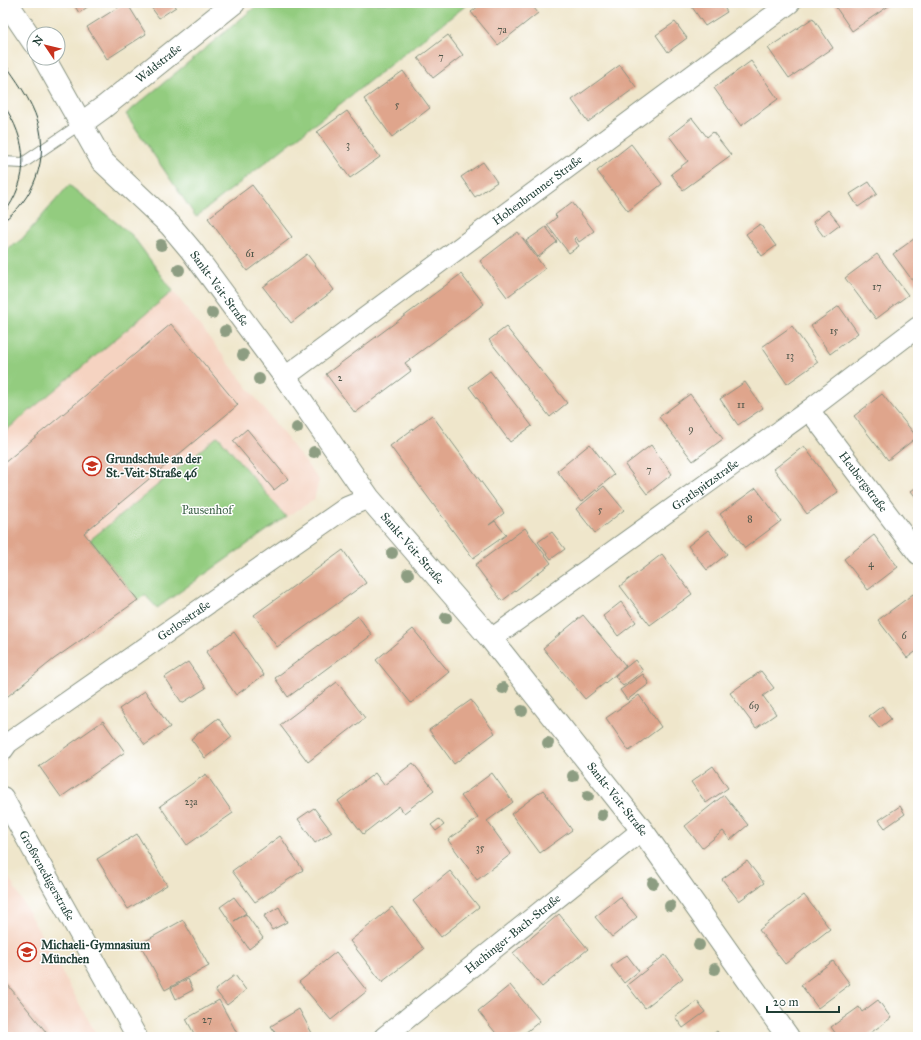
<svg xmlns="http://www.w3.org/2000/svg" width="921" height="1040" viewBox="0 0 921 1040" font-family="'IM FELL Great Primer',serif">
<rect width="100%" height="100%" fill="#fff"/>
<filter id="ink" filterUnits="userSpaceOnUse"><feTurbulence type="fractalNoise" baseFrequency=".025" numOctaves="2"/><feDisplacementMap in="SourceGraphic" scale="8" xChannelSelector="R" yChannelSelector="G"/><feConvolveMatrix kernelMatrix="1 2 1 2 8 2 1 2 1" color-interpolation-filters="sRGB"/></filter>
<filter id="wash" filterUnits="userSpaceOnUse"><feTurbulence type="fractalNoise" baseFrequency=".012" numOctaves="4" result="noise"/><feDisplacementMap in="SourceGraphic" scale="16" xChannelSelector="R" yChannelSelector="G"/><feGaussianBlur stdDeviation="0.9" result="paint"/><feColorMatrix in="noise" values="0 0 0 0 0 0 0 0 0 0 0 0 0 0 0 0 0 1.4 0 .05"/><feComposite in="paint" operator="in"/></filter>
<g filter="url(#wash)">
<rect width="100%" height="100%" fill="#efe6cb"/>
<path fill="#f5d3c1" d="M173,291L319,480L314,500L286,517L157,608L145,595L54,659L3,700V433Z
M3,867L98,1037H3Z"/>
<path fill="#93cc7f" stroke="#59845a" d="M260,3H469L196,217L126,114Z
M69,185L132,235L173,291L3,433V253L22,239Z
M218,436L286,517L157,608L145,595L138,600L90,540Z"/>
<g id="blocks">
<path fill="#dfa58c" d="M73,3H93L79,13Z
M125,3H127L146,34L107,59L87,27Z
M148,3H174L176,7L159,18Z
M483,3H530L538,13L498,45L471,12Z
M698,3H721L727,12L705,26L692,7Z
M833,3H893L852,31Z
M813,18L833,48L789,78L768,48Z
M675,22L687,38L668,52L656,35Z
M448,35L463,55L433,78L418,58Z
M751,61L778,99L741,126L714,88Z
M620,65L636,87L588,122L572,100Z
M403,71L430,108L392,137L364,99Z
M347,111L380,157L350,178L317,132Z
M692,118L707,137L713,132L731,155L683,190L671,174L688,161L669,136Z
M631,144L662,184L628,211L597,171Z
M483,162L497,182L475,197L461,177Z
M869,182L877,194L858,207L850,194Z
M252,185L292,237L247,271L208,218Z
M572,202L594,231L579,242L576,237L574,239L579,246L569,253L547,225L557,217L555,215Z
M828,210L840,225L824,237L813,222Z
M760,224L776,246L762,256L746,234Z
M546,227L557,242L538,257L526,241Z
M518,232L545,269L507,297L480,261Z
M918,236V288L893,254Z
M307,254L334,290L291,323L263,287Z
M877,254L908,295L876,319L845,278Z
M461,274L484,304L405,363L411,371L355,413L326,374Z
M839,306L858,333L830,354L811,326Z
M171,324L238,405L84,533L138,600L54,659L3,700V464Z
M792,326L818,362L787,384L762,347Z
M506,327L567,403L550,417L489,340Z
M490,371L532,426L510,442L469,387Z
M745,382L763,408L738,425L720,399Z
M690,394L723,439L693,461L659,417Z
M882,394L917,437L888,460L854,416Z
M432,415L504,513L489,525L495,521L506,535L473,558L390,446Z
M247,429L288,479L274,490L233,441Z
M590,444L614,475L581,502L557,471Z
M651,445L672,474L647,494L625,465Z
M804,446L838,492L807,514L774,469Z
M604,486L624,510L595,533L576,509Z
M918,486V500L911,491Z
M756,488L781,521L745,548L720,514Z
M525,528L551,563L502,601L475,565Z
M708,530L727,554L707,570L688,546Z
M552,532L565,549L551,559L538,542Z
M874,535L898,567L868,590L844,559Z
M343,550L366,583L277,647L254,615Z
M662,554L692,594L650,625L620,586Z
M913,594L918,600V650L907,658L878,620Z
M621,602L636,622L618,636L603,616Z
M583,615L626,666L585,699L543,648Z
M358,616L372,635L288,697L275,678Z
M413,629L449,672L411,703L376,660Z
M234,632L264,675L236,695L206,652Z
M635,660L643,671L623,686L615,676Z
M188,662L206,688L182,703L165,677Z
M761,671L774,688L763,696L776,714L756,728L730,693Z
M643,674L649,684L627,700L620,690Z
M337,682L365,718L308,762L280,725Z
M145,691L170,727L145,745L119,709Z
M639,695L661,727L629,751L606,718Z
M471,700L495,733L454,764L429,730Z
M882,706L891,719L879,728L869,716Z
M218,718L232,737L205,758L191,739Z
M103,721L125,752L61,797L39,766Z
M413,763L434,790L404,813L399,806L363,834L338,801L375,773L384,785Z
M713,766L728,788L706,803L691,782Z
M492,773L513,802L487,821L511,854L477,880L448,840L478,818L461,796Z
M206,774L233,813L187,845L160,806Z
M543,790L572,830L540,853L511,814Z
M724,795L748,825L730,840L723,831L702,848L685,826Z
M900,806L905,814L885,828L879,820Z
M314,808L332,832L315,843L298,819Z
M439,819L444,825L436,831L431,825Z
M137,834L167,885L128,909L97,859Z
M280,836L303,870L255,902L232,871Z
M747,861L764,883L739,901L722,879Z
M450,871L479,907L441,937L413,901Z
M804,895L830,929L785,964L759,930Z
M234,897L246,913L234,921L246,914L263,938L249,949L220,907Z
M620,897L637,917L612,937L595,917Z
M279,907L287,922L272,930L264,916Z
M392,907L424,949L382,982L350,941Z
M559,914L588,949L542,987L513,953Z
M183,920L209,966L165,990L140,944Z
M336,952L367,991L331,1020L299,982Z
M627,955L639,971L624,983L611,966Z
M665,955L683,978L645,1008L627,985Z
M833,961L850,984L818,1008L801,985Z
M235,975L246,990L227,1005L215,990Z
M3,979L34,1017L50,1037H3Z
M188,979L193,990L176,999L171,988Z
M510,985L540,1021L520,1037H499L478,1011Z
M219,1000L239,1037H196L186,1019Z
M878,1000L891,1018L865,1037H838L831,1027L859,1007L862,1012Z
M697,1001L705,1012L683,1028L675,1017Z
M299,1009L313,1035L309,1037H278L271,1026Z
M717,1031L722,1037H709Z"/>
</g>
</g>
<g filter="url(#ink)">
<use href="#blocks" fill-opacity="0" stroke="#879280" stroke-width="1"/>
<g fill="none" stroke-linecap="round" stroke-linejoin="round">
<defs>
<path id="lane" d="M3,162L23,163L82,123"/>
<g id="street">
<path id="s1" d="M285,377L790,3"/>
<path id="s2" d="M809,410L918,554"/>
<path id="s3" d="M491,639L809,410L918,327"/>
<path id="s4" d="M3,750L8,743L347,507L369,498"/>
<path id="s5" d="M3,797L137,1037"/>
<path id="s6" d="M384,1037L642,830"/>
</g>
<g id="secondary">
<path d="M7,3L34,43"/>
<path id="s7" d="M44,58L102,161L170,225L191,250L285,377L369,498L491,639L642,830L788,1037"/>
<path id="s8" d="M82,123L104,107L234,3"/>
</g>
</defs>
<use href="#lane" stroke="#879280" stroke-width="12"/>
<use href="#street" stroke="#879280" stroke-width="22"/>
<use href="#secondary" stroke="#879280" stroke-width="24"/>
<use href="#lane" stroke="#fff" stroke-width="10"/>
<use href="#street" stroke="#fff" stroke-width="20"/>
<use href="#secondary" stroke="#fff" stroke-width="22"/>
<path stroke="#1f3d34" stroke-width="1" d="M3,61C16,80 31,99 38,122C49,158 34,200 3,221
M3,104C28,141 31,178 3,215"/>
</g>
<g fill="#8d9d82">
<circle cx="161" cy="245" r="6"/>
<circle cx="179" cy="270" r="6"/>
<circle cx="212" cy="313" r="6"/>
<circle cx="225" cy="331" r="6"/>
<circle cx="243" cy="355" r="6"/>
<circle cx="259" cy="379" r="6"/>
<circle cx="297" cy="428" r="6"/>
<circle cx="314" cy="452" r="6"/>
<circle cx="392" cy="553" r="6"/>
<circle cx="408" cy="574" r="6"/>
<circle cx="446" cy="618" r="6"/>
<circle cx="503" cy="688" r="6"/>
<circle cx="522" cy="711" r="6"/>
<circle cx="548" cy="743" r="6"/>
<circle cx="573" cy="776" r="6"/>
<circle cx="588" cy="796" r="6"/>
<circle cx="602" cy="815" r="6"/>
<circle cx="653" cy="883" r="6"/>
<circle cx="670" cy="906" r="6"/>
<circle cx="699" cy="945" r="6"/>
<circle cx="715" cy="969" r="6"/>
</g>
</g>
<defs>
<symbol id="school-ring" viewBox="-11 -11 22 22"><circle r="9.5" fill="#fff" stroke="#c8321e" stroke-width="1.5"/><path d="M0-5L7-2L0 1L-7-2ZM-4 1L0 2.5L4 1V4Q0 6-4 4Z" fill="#c8321e"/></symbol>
</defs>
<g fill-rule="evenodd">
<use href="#school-ring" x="81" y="455" width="22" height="22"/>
<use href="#school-ring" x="16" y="941" width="22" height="22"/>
</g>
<g text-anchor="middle" stroke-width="3" stroke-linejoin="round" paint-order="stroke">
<g font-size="10" fill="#4f574a">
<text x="502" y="33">7a</text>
<text x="441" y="60">7</text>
<text x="397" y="108">5</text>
<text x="348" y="148">3</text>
<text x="250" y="257">61</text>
<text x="877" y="290">17</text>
<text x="834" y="334">15</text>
<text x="790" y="359">13</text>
<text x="340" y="381">2</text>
<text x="741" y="408">11</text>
<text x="691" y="432">9</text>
<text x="649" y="473">7</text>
<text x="600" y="513">5</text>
<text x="750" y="522">8</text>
<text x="871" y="567">4</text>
<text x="904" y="639">6</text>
<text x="754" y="709">69</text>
<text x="191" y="805">23a</text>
<text x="480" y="851">35</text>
<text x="207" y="1023">27</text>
</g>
<g font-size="12" fill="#1f3d34" stroke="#fff">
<text dy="4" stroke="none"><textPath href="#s8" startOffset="97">Waldstraße</textPath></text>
<text dy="4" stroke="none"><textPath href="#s1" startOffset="314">Hohenbrunner Straße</textPath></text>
<text dy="4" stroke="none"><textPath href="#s7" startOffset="292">Sankt-Veit-Straße</textPath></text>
<text dy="4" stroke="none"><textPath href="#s2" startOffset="90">Heubergstraße</textPath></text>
<text dy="4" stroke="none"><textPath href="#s3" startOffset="264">Gratlspitzstraße</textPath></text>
<text dy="4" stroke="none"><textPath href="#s7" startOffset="616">Sankt-Veit-Straße</textPath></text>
<text dy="4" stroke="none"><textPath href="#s4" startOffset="223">Gerlosstraße</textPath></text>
<text dy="4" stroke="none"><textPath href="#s7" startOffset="940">Sankt-Veit-Straße</textPath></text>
<text dy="4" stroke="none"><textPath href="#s5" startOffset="90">Großvenedigerstraße</textPath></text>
<text dy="4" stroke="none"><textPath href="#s6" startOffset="165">Hachinger-Bach-Straße</textPath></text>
</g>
<g font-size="12" font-weight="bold" fill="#1f3d34" stroke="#fff" text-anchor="start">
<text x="106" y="463">Grundschule an der<tspan x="106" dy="14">St.-Veit-Straße 46</tspan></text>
<text x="41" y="949">Michaeli-Gymnasium<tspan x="41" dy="14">München</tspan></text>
</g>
<g font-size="12" fill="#3c6147" stroke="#fff">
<text x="207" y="514">Pausenhof</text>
</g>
</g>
<rect width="921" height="1040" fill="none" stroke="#fff" stroke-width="16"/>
<g transform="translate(46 46) rotate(305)"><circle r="19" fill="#ffffff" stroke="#a5b1ae"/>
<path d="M0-3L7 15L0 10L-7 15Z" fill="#c8321e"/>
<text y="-6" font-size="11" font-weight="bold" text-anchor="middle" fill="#1f3d34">N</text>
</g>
<path d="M767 1006v6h72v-6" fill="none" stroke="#1f3d34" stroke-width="2"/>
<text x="773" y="1006" font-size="12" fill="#1f3d34" stroke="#ffffff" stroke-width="3" paint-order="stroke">20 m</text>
</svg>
